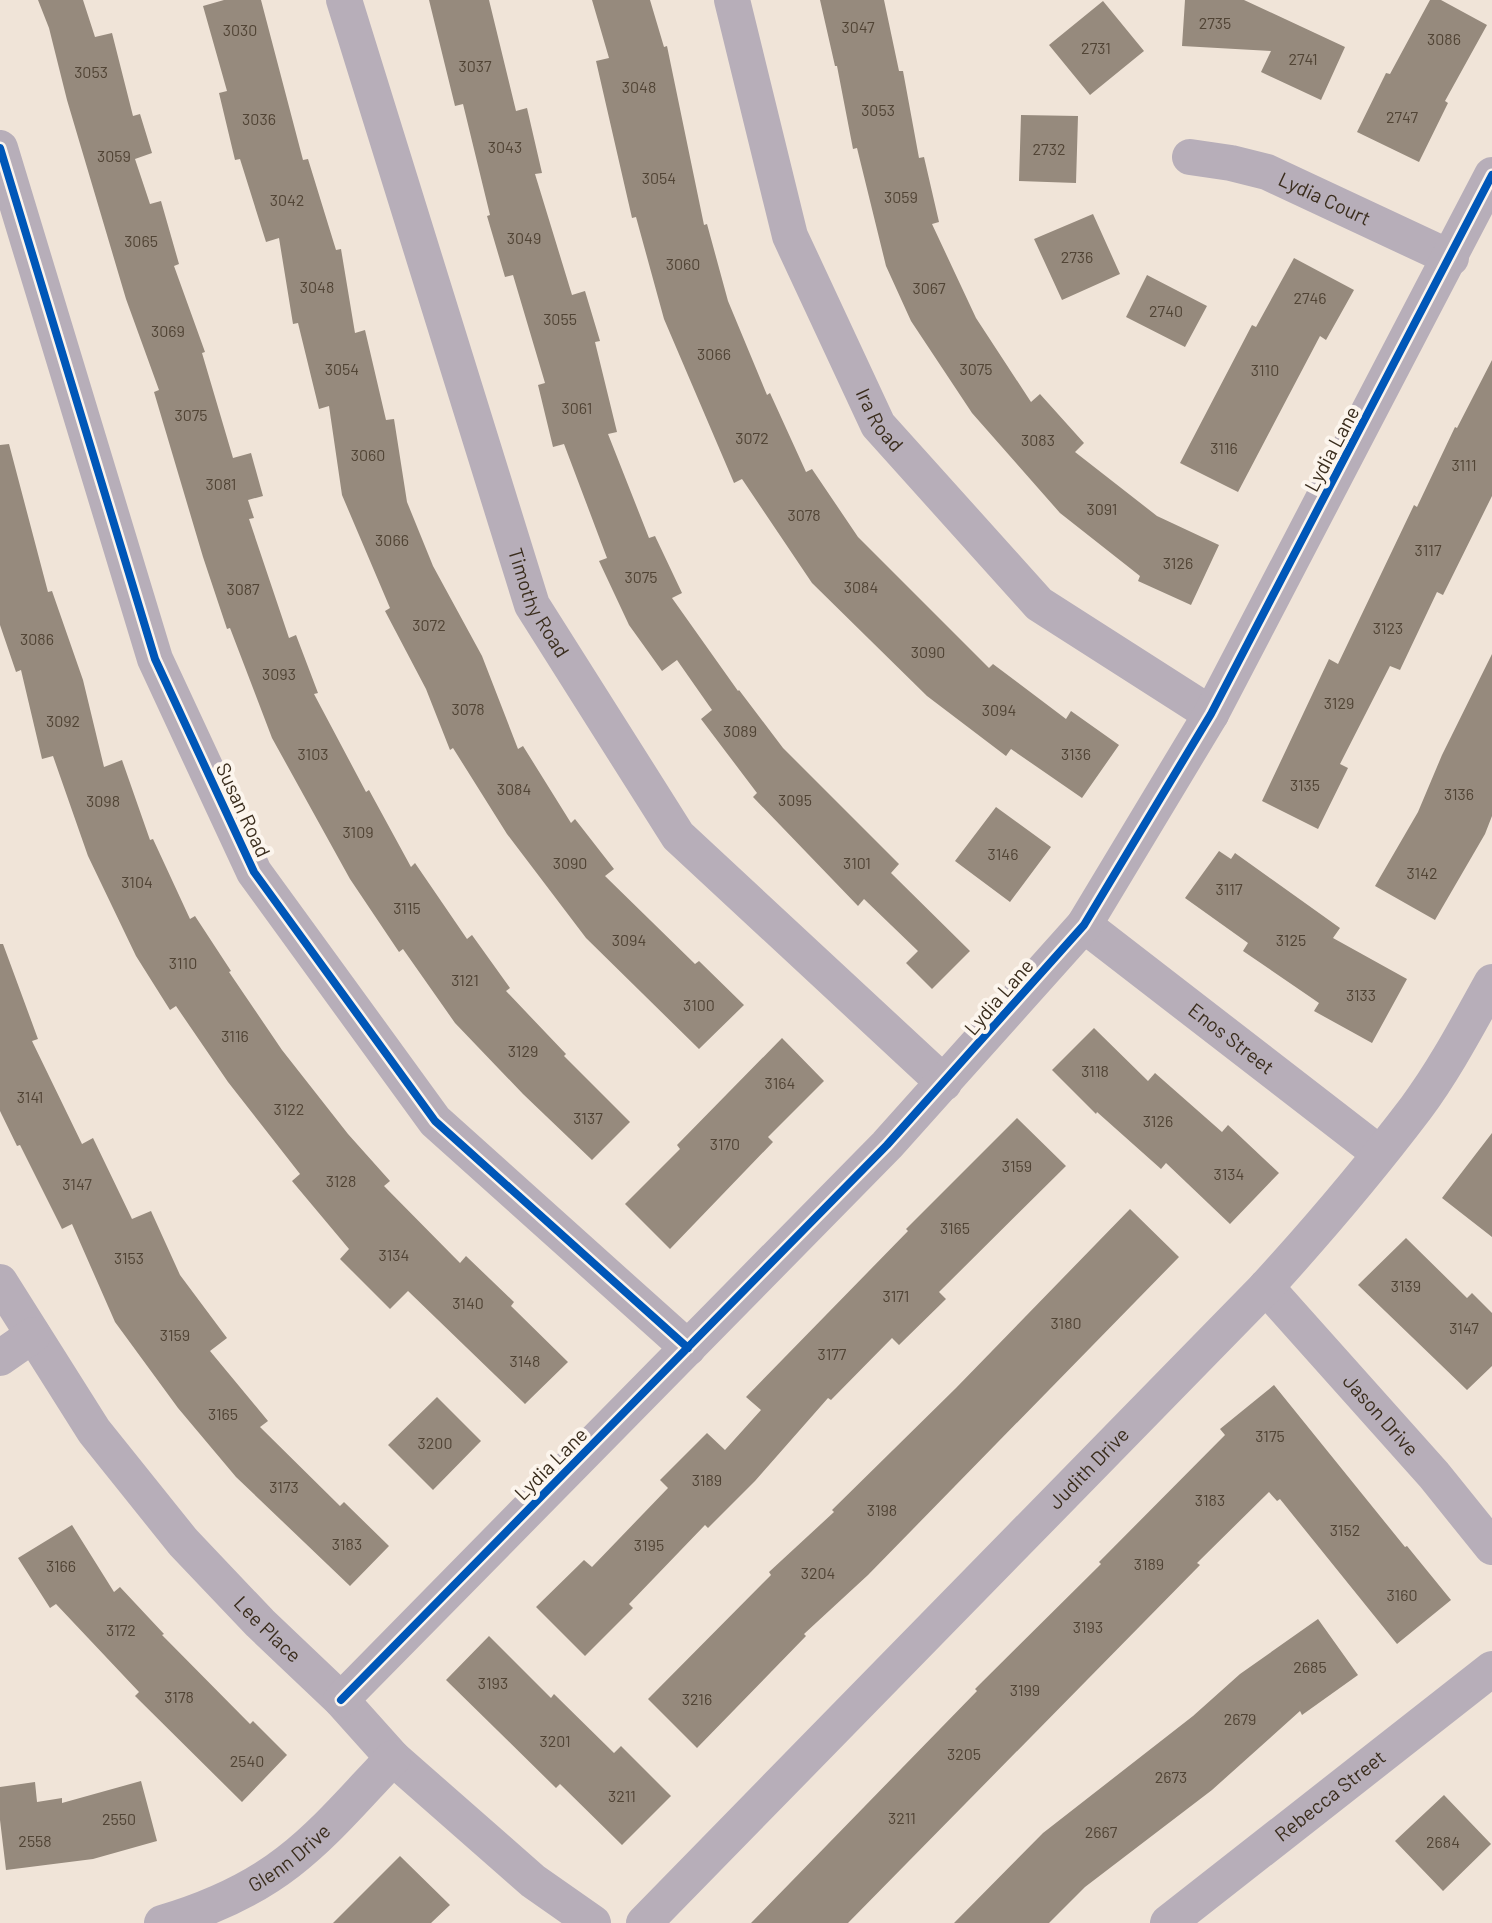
<svg xmlns="http://www.w3.org/2000/svg" width="1492" height="1923" viewBox="0 0 1492 1923" font-family="Barlow,sans-serif">
<rect width="100%" height="100%" fill="#f0e4d8"/>
<path fill="#968a7d" d="M38,0H83L95,37L112,33L133,116L140,114L152,153L135,159L150,204L161,201L179,264L174,266L205,352L202,353L233,458L251,453L263,496L248,500L254,518L249,519L289,638L296,635L318,693L314,694L366,792L369,790L411,867L415,863L467,939L472,935L510,988L506,991L566,1054L564,1056L630,1122L592,1160L523,1094L455,1023L403,949L399,952L350,879L272,738L230,628L227,629L203,557L154,392L159,390L126,299L67,100L49,28Z
M224,0H261L303,160L308,159L336,250L341,249L355,333L365,330L386,420L394,419L407,502L433,566L482,656L518,749L523,746L571,823L575,819L614,869L605,876L695,964L699,961L744,1005L699,1049L586,938L507,834L453,748L450,750L426,689L385,611L390,608L342,495L329,406L319,409L298,323L293,324L279,238L266,242L240,159L235,160L219,93L227,91L203,6Z
M429,0H489L516,111L527,108L542,173L535,174L572,295L585,291L600,341L595,342L617,432L608,434L649,538L655,536L682,593L672,598L738,691L739,690L783,748L899,864L891,873L970,951L932,989L906,963L918,951L864,899L858,906L753,797L757,793L701,719L712,710L677,660L662,671L629,625L599,561L607,558L564,444L553,447L538,385L545,383L513,275L505,277L487,216L490,215L463,104L455,106Z
M592,0H650L664,47L667,46L704,225L707,224L728,301L767,395L770,393L806,472L812,469L858,537L989,668L993,664L1066,719L1071,711L1119,745L1082,798L1011,749L1006,756L927,696L812,583L742,479L734,483L664,319L636,217L632,218L596,61L609,58Z
M820,0H884L899,71H903L919,158L924,157L939,222L932,224L976,318L1031,402L1040,394L1084,443L1075,452L1157,516L1219,545L1191,605L1138,581L1140,576L1060,513L972,413L911,321L886,266L857,148L853,149L837,66H835Z
M1185,0H1244L1345,47L1321,100L1261,72L1271,51L1182,46Z
M1430,0H1441L1487,25L1445,101L1448,103L1419,162L1357,132L1386,73L1390,74Z
M1103,1L1144,51L1090,95L1049,45Z
M1021,115L1078,116L1076,183L1019,181Z
M1093,214L1120,274L1062,300L1034,239Z
M1294,258L1354,290L1326,340L1320,336L1238,492L1180,463L1252,325L1256,327Z
M1147,275L1207,306L1185,347L1126,317Z
M1492,360V496L1443,595L1437,592L1400,670L1390,666L1340,764L1348,768L1318,829L1262,801L1329,659L1338,664L1414,505L1417,507L1455,427L1457,428Z
M9,444L48,592L52,591L83,680L104,767L122,760L150,840L153,839L190,919L195,916L231,971L229,972L282,1050L348,1134L390,1181L384,1186L460,1263L466,1256L514,1302L511,1306L568,1362L525,1404L408,1291L390,1309L340,1259L349,1249L292,1181L300,1174L228,1082L176,1006L170,1010L136,956L88,856L53,756L42,759L21,670L16,672L0,625V445Z
M1492,654V816L1485,834L1435,920L1375,886L1418,812L1442,755Z
M996,807L1051,847L1010,902L955,861Z
M1219,851L1231,859L1235,853L1340,928L1333,938L1407,979L1372,1043L1314,1011L1319,1003L1243,951L1248,943L1185,898Z
M0,944H3L38,1039L32,1041L82,1144L93,1138L132,1219L151,1211L180,1275L227,1338L210,1351L268,1421L260,1427L340,1506L344,1502L389,1546L350,1586L236,1477L178,1408L115,1322L72,1224L62,1229L20,1145L17,1146L0,1111Z
M1094,1028L1148,1081L1155,1073L1222,1132L1228,1125L1279,1173L1230,1224L1166,1163L1161,1169L1097,1112L1096,1114L1052,1070Z
M782,1038L824,1081L768,1137L773,1142L670,1249L625,1204L680,1149L677,1145Z
M1017,1118L1066,1166L939,1292L946,1299L899,1345L892,1338L831,1400L828,1398L755,1481L708,1528L705,1525L629,1604L633,1608L585,1656L536,1607L584,1560L592,1567L668,1488L660,1480L707,1433L725,1450L761,1410L746,1397L908,1231L906,1229Z
M1492,1133V1237L1442,1198Z
M1130,1209L1179,1257L868,1575L804,1634L806,1636L697,1748L648,1699L771,1575L769,1572L834,1512L832,1510L956,1388Z
M1406,1238L1467,1298L1472,1293L1492,1313V1366L1467,1390L1358,1285Z
M1274,1385L1405,1547L1407,1546L1451,1600L1397,1644L1280,1499L1277,1501L1269,1492L1197,1563L1200,1565L848,1923H751L977,1691L975,1689L1101,1564L1099,1562L1225,1435L1220,1429Z
M437,1397L481,1441L433,1490L388,1445Z
M72,1525L114,1592L120,1587L164,1634L162,1635L250,1724L253,1721L287,1755L242,1802L135,1696L139,1692L56,1604L50,1608L18,1558Z
M1318,1619L1358,1675L1302,1715L1300,1711L1212,1790L1085,1887L1049,1923H954L1043,1833L1193,1716L1240,1674Z
M489,1636L551,1698L554,1694L614,1753L621,1746L671,1796L622,1845L560,1784L556,1788L446,1680Z
M141,1781L157,1841L93,1859L6,1870L0,1820V1787L35,1782L37,1802L62,1798V1803Z
M1444,1795L1491,1844L1443,1891L1395,1841Z
M400,1856L450,1905L431,1923H333Z"/>
<g fill="none" stroke-linecap="round" stroke-linejoin="round">
<g stroke="#b7aeb9" stroke-width="36">
<path id="s1" d="M344,0L532,605L678,836L944,1083"/>
<path id="s2" d="M732,0L790,236L878,425L1039,604L1211,714"/>
<path d="M0,148L155,659L254,872L435,1121L688,1348"/>
<path id="s3" d="M1190,157L1231,163L1267,172L1451,258"/>
<path id="s4" d="M1084,925L1379,1153"/>
<path id="s5" d="M0,1282L94,1431L183,1542L260,1623L341,1700L393,1758L533,1881L593,1923"/>
<path id="s6" d="M1266,1287L1434,1475L1492,1547"/>
<path d="M0,1358L33,1335"/>
<path d="M341,1700L887,1145L1084,925L1211,714L1492,175"/>
<path id="s7" d="M162,1923C206,1910 252,1890 288,1862C327,1832 359,1793 393,1758"/>
<path id="s8" d="M644,1923L1266,1287C1318,1230 1369,1170 1416,1108C1445,1069 1468,1025 1492,982"/>
<path id="s9" d="M1168,1923L1492,1669"/>
</g>
<defs>
<path id="cycleway" d="M0,148L155,659L254,872L435,1121L688,1348
M341,1700L887,1145L1084,925L1211,714L1492,175"/>
</defs>
<use href="#cycleway" stroke="#fcf5ed" stroke-width="13"/>
<use href="#cycleway" stroke="#0057b8" stroke-width="8"/>
</g>
<g text-anchor="middle" stroke-width="8" stroke-linejoin="round" paint-order="stroke">
<g font-size="16" fill="#514435">
<text x="1215" y="29">2735</text>
<text x="858" y="33">3047</text>
<text x="240" y="36">3030</text>
<text x="1444" y="45">3086</text>
<text x="1096" y="54">2731</text>
<text x="1303" y="65">2741</text>
<text x="475" y="72">3037</text>
<text x="91" y="78">3053</text>
<text x="639" y="93">3048</text>
<text x="878" y="116">3053</text>
<text x="1402" y="123">2747</text>
<text x="259" y="125">3036</text>
<text x="505" y="153">3043</text>
<text x="1049" y="155">2732</text>
<text x="114" y="162">3059</text>
<text x="659" y="184">3054</text>
<text x="901" y="203">3059</text>
<text x="287" y="206">3042</text>
<text x="524" y="244">3049</text>
<text x="141" y="247">3065</text>
<text x="1077" y="263">2736</text>
<text x="683" y="270">3060</text>
<text x="317" y="293">3048</text>
<text x="929" y="294">3067</text>
<text x="1310" y="304">2746</text>
<text x="1166" y="317">2740</text>
<text x="560" y="325">3055</text>
<text x="168" y="337">3069</text>
<text x="714" y="360">3066</text>
<text x="342" y="375">3054</text>
<text x="976" y="375">3075</text>
<text x="1265" y="376">3110</text>
<text x="577" y="414">3061</text>
<text x="191" y="421">3075</text>
<text x="752" y="444">3072</text>
<text x="1038" y="446">3083</text>
<text x="1224" y="454">3116</text>
<text x="368" y="461">3060</text>
<text x="1464" y="471">3111</text>
<text x="221" y="490">3081</text>
<text x="1102" y="515">3091</text>
<text x="804" y="521">3078</text>
<text x="392" y="546">3066</text>
<text x="1428" y="556">3117</text>
<text x="1178" y="569">3126</text>
<text x="641" y="583">3075</text>
<text x="861" y="593">3084</text>
<text x="243" y="595">3087</text>
<text x="429" y="631">3072</text>
<text x="1388" y="634">3123</text>
<text x="37" y="645">3086</text>
<text x="928" y="658">3090</text>
<text x="279" y="680">3093</text>
<text x="1339" y="709">3129</text>
<text x="468" y="715">3078</text>
<text x="999" y="716">3094</text>
<text x="63" y="727">3092</text>
<text x="740" y="737">3089</text>
<text x="313" y="760">3103</text>
<text x="1076" y="760">3136</text>
<text x="1305" y="791">3135</text>
<text x="514" y="795">3084</text>
<text x="1459" y="800">3136</text>
<text x="795" y="806">3095</text>
<text x="103" y="807">3098</text>
<text x="358" y="838">3109</text>
<text x="1003" y="860">3146</text>
<text x="570" y="869">3090</text>
<text x="857" y="869">3101</text>
<text x="1422" y="879">3142</text>
<text x="137" y="888">3104</text>
<text x="1229" y="895">3117</text>
<text x="407" y="914">3115</text>
<text x="629" y="946">3094</text>
<text x="1291" y="946">3125</text>
<text x="183" y="969">3110</text>
<text x="465" y="986">3121</text>
<text x="1361" y="1001">3133</text>
<text x="699" y="1011">3100</text>
<text x="235" y="1042">3116</text>
<text x="523" y="1057">3129</text>
<text x="1095" y="1077">3118</text>
<text x="780" y="1089">3164</text>
<text x="30" y="1103">3141</text>
<text x="289" y="1115">3122</text>
<text x="588" y="1124">3137</text>
<text x="1158" y="1127">3126</text>
<text x="725" y="1150">3170</text>
<text x="1017" y="1172">3159</text>
<text x="1229" y="1180">3134</text>
<text x="341" y="1187">3128</text>
<text x="77" y="1190">3147</text>
<text x="955" y="1234">3165</text>
<text x="394" y="1261">3134</text>
<text x="129" y="1264">3153</text>
<text x="1406" y="1292">3139</text>
<text x="896" y="1302">3171</text>
<text x="468" y="1309">3140</text>
<text x="1066" y="1329">3180</text>
<text x="1464" y="1334">3147</text>
<text x="175" y="1341">3159</text>
<text x="832" y="1360">3177</text>
<text x="525" y="1367">3148</text>
<text x="223" y="1420">3165</text>
<text x="1270" y="1442">3175</text>
<text x="435" y="1449">3200</text>
<text x="707" y="1486">3189</text>
<text x="284" y="1493">3173</text>
<text x="1210" y="1506">3183</text>
<text x="882" y="1516">3198</text>
<text x="1345" y="1536">3152</text>
<text x="347" y="1550">3183</text>
<text x="649" y="1551">3195</text>
<text x="1149" y="1570">3189</text>
<text x="61" y="1572">3166</text>
<text x="818" y="1579">3204</text>
<text x="1402" y="1601">3160</text>
<text x="1088" y="1633">3193</text>
<text x="121" y="1636">3172</text>
<text x="1310" y="1673">2685</text>
<text x="493" y="1689">3193</text>
<text x="1025" y="1696">3199</text>
<text x="179" y="1703">3178</text>
<text x="697" y="1705">3216</text>
<text x="1240" y="1725">2679</text>
<text x="555" y="1747">3201</text>
<text x="964" y="1760">3205</text>
<text x="247" y="1767">2540</text>
<text x="1171" y="1783">2673</text>
<text x="622" y="1802">3211</text>
<text x="902" y="1824">3211</text>
<text x="119" y="1825">2550</text>
<text x="1101" y="1838">2667</text>
<text x="35" y="1847">2558</text>
<text x="1443" y="1848">2684</text>
</g>
<g font-size="20" fill="#3a2d1d" stroke="#fcf5ed">
<text dy="7" stroke="none"><textPath href="#s3" startOffset="142">Lydia Court</textPath></text>
<text dy="7" stroke="none"><textPath href="#s2" startOffset="448">Ira Road</textPath></text>
<text transform="translate(1332 449) rotate(-62)" y="7">Lydia Lane</text>
<text dy="7" stroke="none"><textPath href="#s1" startOffset="634">Timothy Road</textPath></text>
<text transform="translate(243 810) rotate(65)" y="7">Susan Road</text>
<text transform="translate(999 997) rotate(-49)" y="7">Lydia Lane</text>
<text dy="7" stroke="none"><textPath href="#s4" startOffset="186">Enos Street</textPath></text>
<text dy="7" stroke="none"><textPath href="#s6" startOffset="172">Jason Drive</textPath></text>
<text transform="translate(551 1464) rotate(-45)" y="7">Lydia Lane</text>
<text dy="7" stroke="none"><textPath href="#s8" startOffset="636">Judith Drive</textPath></text>
<text dy="7" stroke="none"><textPath href="#s5" startOffset="440">Lee Place</textPath></text>
<text dy="7" stroke="none"><textPath href="#s9" startOffset="206">Rebecca Street</textPath></text>
<text dy="7" stroke="none"><textPath href="#s7" startOffset="144">Glenn Drive</textPath></text>
</g>
</g>
</svg>
